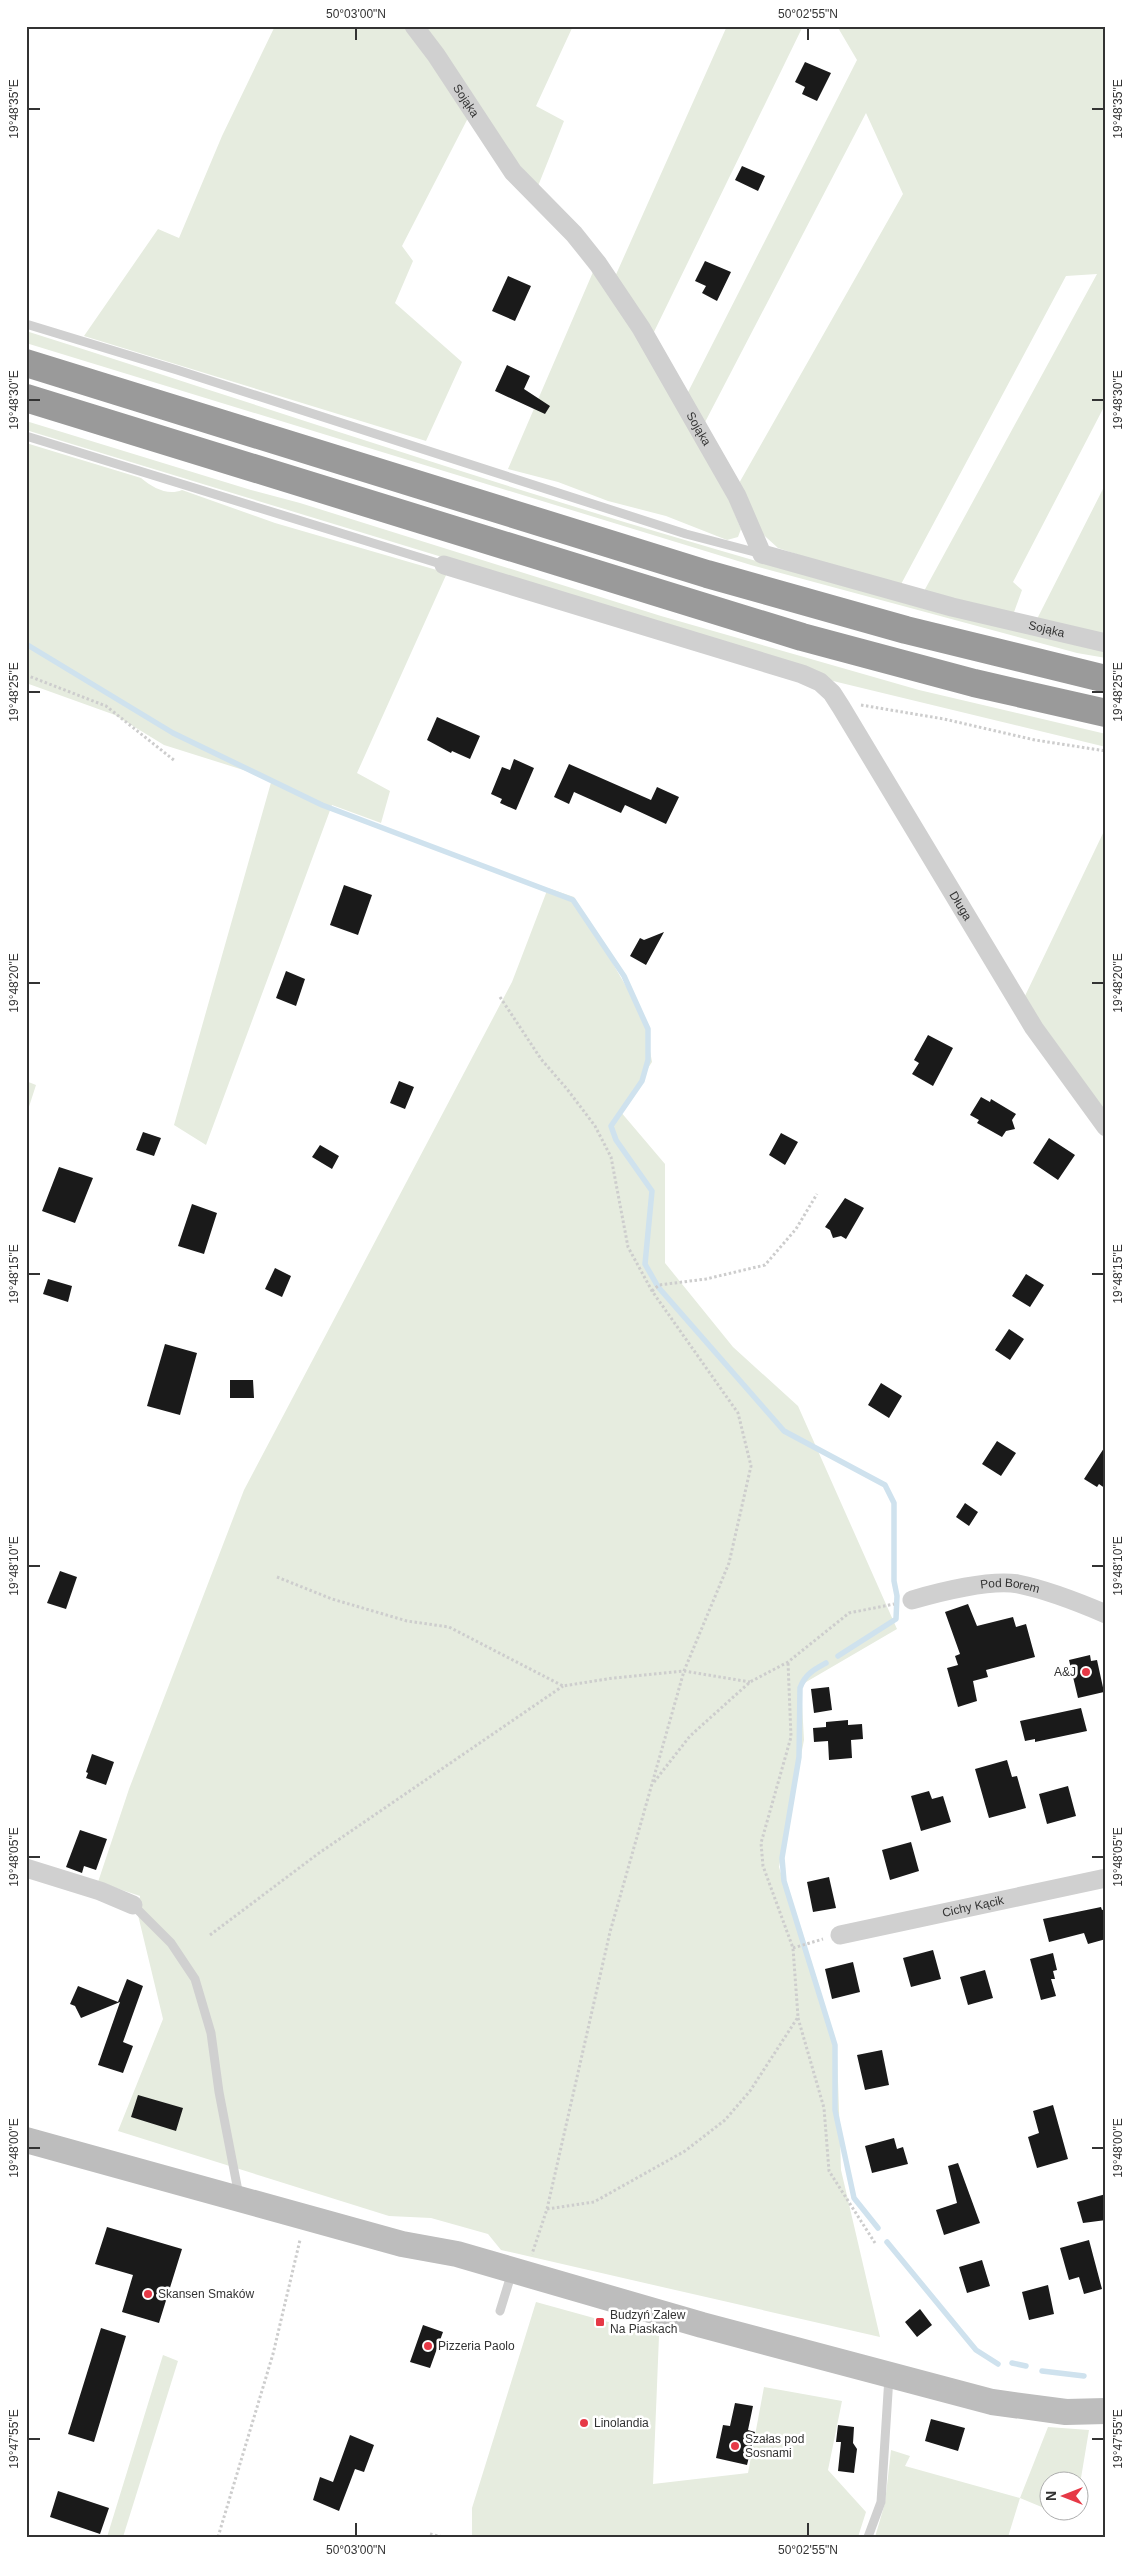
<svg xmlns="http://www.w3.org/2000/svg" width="1132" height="2563" viewBox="0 0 1132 2563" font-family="Helvetica,sans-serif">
<rect width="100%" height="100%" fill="#fff"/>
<path fill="#e6ecdf" d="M275,26H404L421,46L468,118L402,246L413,261L395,303L462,362L426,441L84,336L158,229L179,238L222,136Z
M418,26H573L536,106L564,121L538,186L495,138Z
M727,26H803L652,336L614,279Z
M837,26H1106V403L1013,582L1022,590L1013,615L923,593L1097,274L1066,276L899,588L778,548L758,530L738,485L903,194L866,113L703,426L686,396L857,60Z
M593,272L628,323L730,502L741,529L738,537L727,540L666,516L608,501L558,482L508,469Z
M26,331C382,444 741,570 1106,651V658L1077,653L751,565L26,343Z
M26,421L251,490L300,503L661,616L919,690L1106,734V747L833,681L802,667L26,430Z
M26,443L141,478C153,488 168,496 182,490L275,523L447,573L357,773L390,791L381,823L332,805L206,1145L174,1125L272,779L164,745L115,715L26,683Z
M1106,483V637L1036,621Z
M1106,827V1113L1084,1087L1024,998Z
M548,888L574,897L644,1017L652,1062L620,1111L665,1164V1263L733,1347L798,1406L897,1629L801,1685L804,1740L779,1867L837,2051L841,2170L880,2337L501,2250L488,2234L431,2218L389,2216L118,2131L163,2019L138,1915L140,1896L98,1882L129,1789L244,1490L512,982Z
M26,1081L36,1085L26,1116Z
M536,2302L659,2336L653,2484L748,2473L764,2387L842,2401L828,2470L866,2512L858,2537H472V2508Z
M163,2355L178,2361L123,2537H107Z
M1048,2427L1089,2430L1080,2484V2480H1050V2510L1070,2511L1068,2518L1020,2498L1008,2537H875L885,2503L891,2450L910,2456L905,2466L1020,2498Z"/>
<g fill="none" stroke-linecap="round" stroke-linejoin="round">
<path stroke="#cfe2ee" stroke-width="5.5" d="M26,644L173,733L322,805L573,900L624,976L648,1029V1060L642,1081L611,1126L616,1140L652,1191L645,1264L657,1285
M659,1288L784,1431L885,1485L894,1503V1581L897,1596L896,1619L838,1656
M826,1663C815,1669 805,1674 800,1688L799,1757L782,1858L784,1881L835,2045V2110L854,2198L878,2228
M887,2242L976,2350L998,2364
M1012,2363L1026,2366
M1042,2371L1084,2376"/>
</g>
<path fill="#1a1a1a" d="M805,62L831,73L817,101L802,94L805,87L795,82Z
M742,166L765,176L758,191L735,180Z
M705,261L731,272L717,301L702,293L706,286L695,281Z
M508,276L531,286L515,321L492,311Z
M507,365L530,376L524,389L550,406L545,414L495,391Z
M437,717L480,736L470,759L452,751L451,753L427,740Z
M514,759L534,768L516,810L500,803L502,799L491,794L502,767L510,770Z
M569,764L651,800L657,787L679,797L666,824L625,805L621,813L574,792L569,804L554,797Z
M344,885L372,895L358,935L330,925Z
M664,932L646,965L630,956L640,938L644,940Z
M286,971L305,979L296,1006L276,998Z
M928,1035L953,1048L933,1086L912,1074L919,1063L914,1060Z
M399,1081L414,1087L405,1109L390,1103Z
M981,1097L990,1102L991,1099L1016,1114L1012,1120L1015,1129L1006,1131L1002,1137L977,1123L979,1120L970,1115Z
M143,1132L161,1138L154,1156L136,1150Z
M781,1133L798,1142L785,1165L769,1155Z
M1049,1138L1075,1155L1058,1180L1033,1163Z
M320,1145L339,1156L332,1169L312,1157Z
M59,1167L93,1178L75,1223L42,1211Z
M845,1198L864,1208L846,1239L841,1236L833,1238L830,1230L825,1227Z
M192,1204L217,1213L204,1254L178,1246Z
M275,1268L291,1276L282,1297L265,1289Z
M1026,1274L1044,1285L1030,1307L1012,1296Z
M48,1279L72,1286L68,1302L43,1294Z
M1009,1329L1024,1339L1010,1360L995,1350Z
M165,1344L197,1353L180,1415L147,1406Z
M230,1380H253L254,1398H230Z
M881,1383L902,1396L889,1418L868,1405Z
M997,1441L1016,1453L1001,1476L982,1464Z
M1106,1445V1489L1099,1484L1097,1487L1084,1479Z
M965,1503L978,1512L969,1526L956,1517Z
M60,1571L77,1577L66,1609L47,1603Z
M968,1604L977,1626L1013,1617L1016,1627L1026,1624L1035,1657L986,1670L988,1677L973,1681L977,1701L958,1707L947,1668L958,1665L955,1656L960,1654L945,1612Z
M1090,1655L1091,1661L1097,1660L1104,1692L1078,1698L1069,1660Z
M829,1687L832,1710L814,1713L811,1689Z
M1081,1708L1087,1731L1035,1742V1739L1025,1741L1020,1721Z
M848,1720V1725L862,1724L863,1739L851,1740L852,1758L829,1760L828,1741L814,1742L813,1728L826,1727V1722Z
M92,1754L114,1762L106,1785L86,1778L88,1773L86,1772Z
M1007,1760L1012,1777L1017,1776L1026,1808L989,1818L975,1769Z
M1068,1786L1076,1816L1047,1824L1039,1794Z
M929,1791L932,1799L943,1796L951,1822L921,1831L911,1796Z
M80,1830L107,1839L96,1870L84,1866L82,1873L66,1867Z
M911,1842L919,1871L890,1880L882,1850Z
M829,1877L836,1908L813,1912L807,1882Z
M1101,1907L1102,1910L1106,1909V1939L1088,1944L1084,1933L1049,1942L1043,1919Z
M933,1950L941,1979L911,1987L903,1958Z
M1053,1953L1057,1970L1053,1971L1055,1979H1051L1056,1996L1041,2000L1030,1959Z
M853,1962L860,1992L832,1999L825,1969Z
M985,1970L993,1998L968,2005L960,1977Z
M127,1979L143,1986L123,2042L133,2046L123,2073L98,2065L120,2002L81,2018L75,2006L70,2004L78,1986L118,2002Z
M882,2050L889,2085L865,2090L857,2055Z
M138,2095L183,2108L176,2131L131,2117Z
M1053,2105L1068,2159L1037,2168L1028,2137L1039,2133L1033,2111Z
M894,2138L897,2149L903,2147L908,2164L872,2173L865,2146Z
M958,2163L980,2223L944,2235L936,2210L957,2203L948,2166Z
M1106,2194V2220L1083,2223L1077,2202Z
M107,2227L182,2249L159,2323L122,2312L133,2275L95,2264Z
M1089,2240L1102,2289L1084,2294L1079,2277L1069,2280L1060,2248Z
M982,2260L990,2286L967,2293L959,2267Z
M1048,2285L1054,2314L1029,2320L1022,2292Z
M920,2309L932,2325L917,2337L905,2322Z
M423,2325L443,2332L430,2368L410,2362Z
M101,2328L126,2336L94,2442L68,2434Z
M735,2403L753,2406L748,2430L755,2432L747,2465L716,2458L723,2425L730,2426Z
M931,2419L965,2428L958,2451L925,2441Z
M838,2425L854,2427L853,2443L857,2449L854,2473L838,2471L841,2442H836Z
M350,2435L374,2445L364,2472L355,2469L339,2511L313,2500L320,2477L333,2482Z
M58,2491L109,2508L100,2534L50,2517Z"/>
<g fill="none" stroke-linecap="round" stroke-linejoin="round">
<path stroke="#cdcdcd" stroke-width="3" stroke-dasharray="2.5 2.5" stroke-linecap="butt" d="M26,675L106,706L175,761
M861,705L944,719L1035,740L1106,751
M500,997L541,1059L567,1089L595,1126L611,1157L628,1247L652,1291L738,1413L751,1466L729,1563L684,1671L610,1932L547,2209L532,2254
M652,1291L659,1285L706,1279L765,1265L796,1229L817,1194
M277,1577L332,1599L407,1621L449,1627L563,1686L613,1678L684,1671L750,1682
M654,1782L690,1736L750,1682L788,1662L849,1613L894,1604
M210,1935L319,1853L563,1686
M793,1948L823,1939
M798,2018L824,2108L829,2171L875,2243
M547,2209L594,2202L685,2151L725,2120L750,2091L798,2017L793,1948L763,1866L761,1843L791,1737L788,1662
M430,2534L443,2537
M218,2537L273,2354L300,2240"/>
<path stroke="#d0d0d0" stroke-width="9" d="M26,324L177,370L686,534L762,554
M26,436L444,565
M133,1905L171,1943L195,1979L211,2033L219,2092L239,2196
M500,2311L512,2272
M868,2537L881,2502L889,2377"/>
<g stroke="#d0d0d0" stroke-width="19">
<path id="s1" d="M414,26L436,55L513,172L574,234L598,264L641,328L737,496L762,554L952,607L1106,643"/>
<path id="s2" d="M444,565L802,674L820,682L832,693L841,707L1034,1028L1106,1127"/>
<path id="s3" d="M912,1600C939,1592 991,1579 1018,1584C1048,1590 1078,1602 1106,1614"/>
<path d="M26,1868L100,1891L133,1905"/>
<path id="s4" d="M840,1935L1106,1878"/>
</g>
<path stroke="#bdbdbd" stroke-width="26" d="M26,2140L402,2244L457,2254L702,2325L992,2402L1066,2412L1106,2411"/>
<path stroke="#9a9a9a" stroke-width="28" d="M26,363L707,574L906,630L1106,679
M26,398L802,637L974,683L1106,713"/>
</g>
<path fill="none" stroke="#333" stroke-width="2" d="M356,28V40M808,28V40M28,109H40M1092,109H1104M28,400H40M1092,400H1104M28,692H40M1092,692H1104M28,983H40M1092,983H1104M28,1274H40M1092,1274H1104M28,1566H40M1092,1566H1104M28,1857H40M1092,1857H1104M28,2148H40M1092,2148H1104M28,2439H40M1092,2439H1104M356,2523V2536M808,2523V2536"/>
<g fill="#e63946" stroke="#fff" stroke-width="2">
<circle cx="1086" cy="1672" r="5"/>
<circle cx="148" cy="2294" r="5"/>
<rect x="595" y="2317" width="10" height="10" rx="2.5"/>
<circle cx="428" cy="2346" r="5"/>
<circle cx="584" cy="2423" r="5"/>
<circle cx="735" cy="2446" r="5"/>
</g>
<g text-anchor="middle" stroke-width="5" stroke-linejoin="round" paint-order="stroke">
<g font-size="12" fill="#333" stroke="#fff">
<text dy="4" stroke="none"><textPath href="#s1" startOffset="91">Sojąka</textPath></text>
<text dy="4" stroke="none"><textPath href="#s1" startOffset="495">Sojąka</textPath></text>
<text dy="4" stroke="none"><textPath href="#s1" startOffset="930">Sojąka</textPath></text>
<text dy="4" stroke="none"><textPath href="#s2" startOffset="659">Długa</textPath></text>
<text dy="4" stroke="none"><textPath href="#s3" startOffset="100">Pod Borem</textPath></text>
<text dy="4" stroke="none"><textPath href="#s4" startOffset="136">Cichy Kącik</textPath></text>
</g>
<g font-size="12" fill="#333" stroke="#fff" text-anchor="start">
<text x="1076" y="1676" text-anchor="end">A&amp;J</text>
<text x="158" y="2298">Skansen Smaków</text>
<text x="610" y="2319">Budzyń Zalew<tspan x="610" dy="14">Na Piaskach</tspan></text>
<text x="438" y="2350">Pizzeria Paolo</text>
<text x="594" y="2427">Linolandia</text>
<text x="745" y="2443">Szałas pod<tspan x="745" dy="14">Sosnami</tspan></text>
</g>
</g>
<rect width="1132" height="2563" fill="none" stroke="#ffffff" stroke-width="55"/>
<g transform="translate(1064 2496) rotate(270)"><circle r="24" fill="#ffffff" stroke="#adadad"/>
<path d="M0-4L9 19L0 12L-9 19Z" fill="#e63946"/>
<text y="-8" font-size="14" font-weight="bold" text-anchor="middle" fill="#333333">N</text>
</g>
<rect x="28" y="28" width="1076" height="2508" fill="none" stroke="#333" stroke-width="2"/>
<g font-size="12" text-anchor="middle" fill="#333">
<text x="356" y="18">50°03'00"N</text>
<text x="808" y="18">50°02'55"N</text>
<text transform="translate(1118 109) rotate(-90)" y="4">19°48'35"E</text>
<text transform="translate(14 109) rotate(-90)" y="4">19°48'35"E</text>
<text transform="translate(1118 400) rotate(-90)" y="4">19°48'30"E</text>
<text transform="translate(14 400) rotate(-90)" y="4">19°48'30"E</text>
<text transform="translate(1118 692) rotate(-90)" y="4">19°48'25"E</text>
<text transform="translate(14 692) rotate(-90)" y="4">19°48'25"E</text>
<text transform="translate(1118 983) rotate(-90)" y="4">19°48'20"E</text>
<text transform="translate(14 983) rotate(-90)" y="4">19°48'20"E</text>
<text transform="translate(1118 1274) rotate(-90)" y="4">19°48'15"E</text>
<text transform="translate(14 1274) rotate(-90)" y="4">19°48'15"E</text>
<text transform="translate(14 1566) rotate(-90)" y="4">19°48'10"E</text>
<text transform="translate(1118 1566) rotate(-90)" y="4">19°48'10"E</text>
<text transform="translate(14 1857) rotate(-90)" y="4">19°48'05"E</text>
<text transform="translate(1118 1857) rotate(-90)" y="4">19°48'05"E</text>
<text transform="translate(14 2148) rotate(-90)" y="4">19°48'00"E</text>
<text transform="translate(1118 2148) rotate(-90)" y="4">19°48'00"E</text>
<text transform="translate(14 2439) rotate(-90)" y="4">19°47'55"E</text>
<text transform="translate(1118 2439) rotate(-90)" y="4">19°47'55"E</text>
<text x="356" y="2554">50°03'00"N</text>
<text x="808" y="2554">50°02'55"N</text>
</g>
</svg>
